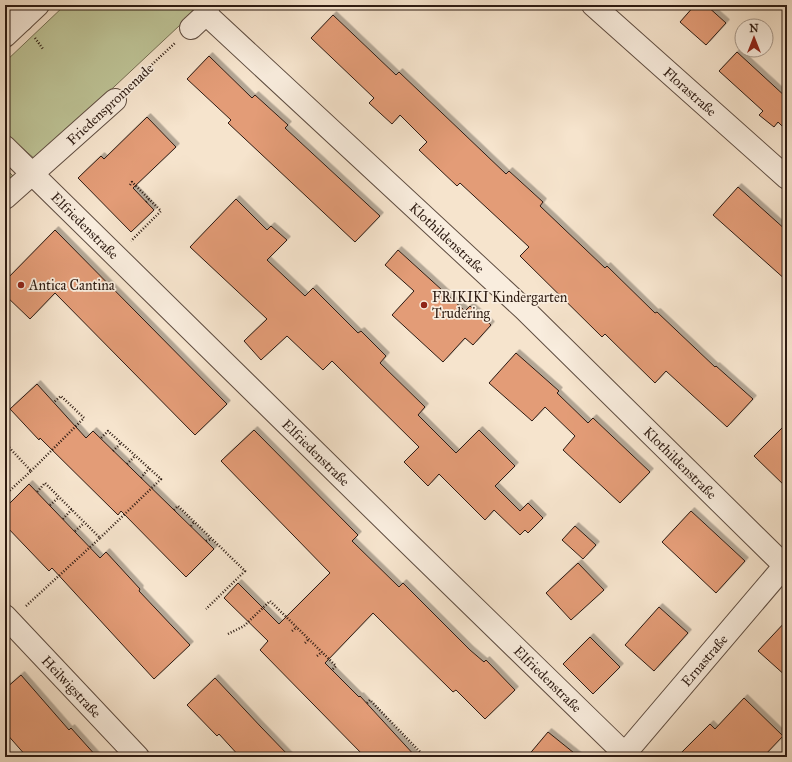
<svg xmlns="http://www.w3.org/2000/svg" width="792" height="762" viewBox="0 0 792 762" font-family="'IM FELL Great Primer',serif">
<defs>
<filter id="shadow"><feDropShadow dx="3.5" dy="-3.5" stdDeviation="0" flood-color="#0004"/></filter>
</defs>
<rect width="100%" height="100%" fill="#f6e4cd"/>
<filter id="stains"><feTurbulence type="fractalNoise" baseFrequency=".005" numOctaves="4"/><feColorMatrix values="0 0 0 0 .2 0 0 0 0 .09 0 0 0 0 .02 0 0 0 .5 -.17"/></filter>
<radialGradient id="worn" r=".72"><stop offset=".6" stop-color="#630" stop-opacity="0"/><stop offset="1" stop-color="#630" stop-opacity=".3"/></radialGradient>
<path fill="#bec497" stroke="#767054" d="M65,5H189L195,11L36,160L5,133V62Z
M5,168L15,178L5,186Z"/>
<path fill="#e39c77" stroke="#2d1b12" filter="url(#shadow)" d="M695,5H706L726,23L706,45L680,22Z
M333,15L396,75L399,72L506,174L509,171L543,202L540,206L605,268L607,266L655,313L657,312L715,367L716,366L753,399L727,427L666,371L655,383L605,334L602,337L520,256L529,247L460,183L457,186L419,150L427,142L400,115L392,124L369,103L374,98L311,38Z
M737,52L787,98V131L778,122L774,127L759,115L763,111L719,71Z
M209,56L252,98L255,95L288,125L285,128L380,216L355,242L228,123L231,120L187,79Z
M147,117L176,147L133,188L154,210L131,232L78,178L101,156L104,159Z
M738,187L787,231V281L713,215Z
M236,199L267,230L271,226L287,240L267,260L305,296L313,288L358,333L361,331L386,356L380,363L425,407L418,415L456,453L479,430L515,466L495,486L520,511L528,503L543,518L528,533L525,530L520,535L494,510L485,520L439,474L428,486L404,462L419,447L332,361L323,370L287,336L261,360L244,341L267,319L190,247Z
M55,230L227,404L195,435L55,293L30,319L5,295V281Z
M398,250L465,311L470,306L491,325L473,345L465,338L443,362L392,315L414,291L385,265Z
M516,353L559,391L557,393L588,423L593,418L650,472L620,503L563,450L575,436L545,407L532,421L489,383Z
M37,384L86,438L93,431L214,549L186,577L121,511L118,515L40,438L39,440L10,409Z
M787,423V488L754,456Z
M254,430L358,535L352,541L399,587L403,583L470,650L484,662L486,660L515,690L485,719L456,690L453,692L373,613L325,663L359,697L360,696L416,757H365L260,650L268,641L224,598L238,583L279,624L330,573L221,461Z
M29,484L100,558L106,552L140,589L139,591L190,645L154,679L52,568L49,571L5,525V508Z
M691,511L745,561L716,593L662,542Z
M575,526L596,545L583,559L562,540Z
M578,563L604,590L571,620L546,593Z
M659,607L688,633L654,671L625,645Z
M787,620V677L758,651Z
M590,637L620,667L593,694L563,664Z
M21,675L69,730L71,728L97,757H27L5,732V689Z
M215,678L261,727L290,757H240L219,734L217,736L187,705Z
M744,698L783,736L763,757H677L710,724L715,729Z
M548,732L579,757H527Z"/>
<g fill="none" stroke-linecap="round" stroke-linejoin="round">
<defs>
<g id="minor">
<path id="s1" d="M593,5L787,178"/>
<path d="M5,6L22,20"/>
<path id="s2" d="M206,14L524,309L787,568"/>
<path d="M191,28L206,14L209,5"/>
<path d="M5,36L38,5"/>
<path id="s3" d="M5,147L404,539L628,757"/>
<path d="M5,198L115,100"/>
<path id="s4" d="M5,616L138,757"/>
<path id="s5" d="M622,757L787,563"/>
</g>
</defs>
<use href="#minor" stroke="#5f4d41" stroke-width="24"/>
<path stroke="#2d1b12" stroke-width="2.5" stroke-dasharray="1 2" stroke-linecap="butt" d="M35,38L43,49
M130,85L175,43
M130,185L132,182L161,211L131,241
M146,202L149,199
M5,443L31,471L5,495
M5,451L9,447
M113,451L121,443
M127,464L135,456
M31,471L84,418L61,396L54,402
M141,478L149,468
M50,505L59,497
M174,510L178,506L245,571L206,609
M63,519L72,509
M191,526L194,522
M75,531L84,523
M100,538L161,479L108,431L101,438
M206,541L211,539
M26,606L100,538L45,483L37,492
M292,631L297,627
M228,634L244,626L270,601L336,666L332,670
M305,643L309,639
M317,656L322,652
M367,703L370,700L425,757"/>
<use href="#minor" stroke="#f9edde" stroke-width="22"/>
</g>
<g fill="#8f2418" stroke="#f9edde" stroke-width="1.5">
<circle cx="21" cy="285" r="4"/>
<circle cx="424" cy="305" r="4"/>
</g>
<g text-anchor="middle" stroke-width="3.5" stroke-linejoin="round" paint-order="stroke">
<g font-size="14" fill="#2d1b12" stroke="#f9edde">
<text dy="5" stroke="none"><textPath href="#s1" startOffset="130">Florastraße</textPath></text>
<text transform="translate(110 104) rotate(-43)" y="5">Friedenspromenade</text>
<text dy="5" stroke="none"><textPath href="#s3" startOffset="112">Elfriedenstraße</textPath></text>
<text dy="5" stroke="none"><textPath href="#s2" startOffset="329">Klothildenstraße</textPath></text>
<text dy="5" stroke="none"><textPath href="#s3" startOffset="436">Elfriedenstraße</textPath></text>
<text dy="5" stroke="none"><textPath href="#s2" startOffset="653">Klothildenstraße</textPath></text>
<text dy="5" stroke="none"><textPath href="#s5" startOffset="127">Ernastraße</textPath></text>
<text dy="5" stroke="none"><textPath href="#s3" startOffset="760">Elfriedenstraße</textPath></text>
<text dy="5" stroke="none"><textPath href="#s4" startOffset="97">Heilwigstraße</textPath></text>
</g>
<g font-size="14" fill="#2d1b12" stroke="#f9edde" text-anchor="start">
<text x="29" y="290">Antica Cantina</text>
<text x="432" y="302">FRIKIKI Kindergarten<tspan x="432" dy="16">Trudering</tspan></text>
</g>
</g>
<rect width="792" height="762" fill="none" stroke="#f6e4cd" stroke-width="20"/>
<rect x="6" y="6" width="780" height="750" fill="none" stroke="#2d1b12" stroke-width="2"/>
<rect x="10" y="10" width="772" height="742" fill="none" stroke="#2d1b12"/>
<g transform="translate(754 38)"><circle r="19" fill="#f9edde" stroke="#a7998c"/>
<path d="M0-3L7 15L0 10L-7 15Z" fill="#8f2418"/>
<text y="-6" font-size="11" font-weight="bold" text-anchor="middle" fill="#2d1b12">N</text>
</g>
<rect width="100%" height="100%" filter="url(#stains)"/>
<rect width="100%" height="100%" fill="url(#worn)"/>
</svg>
